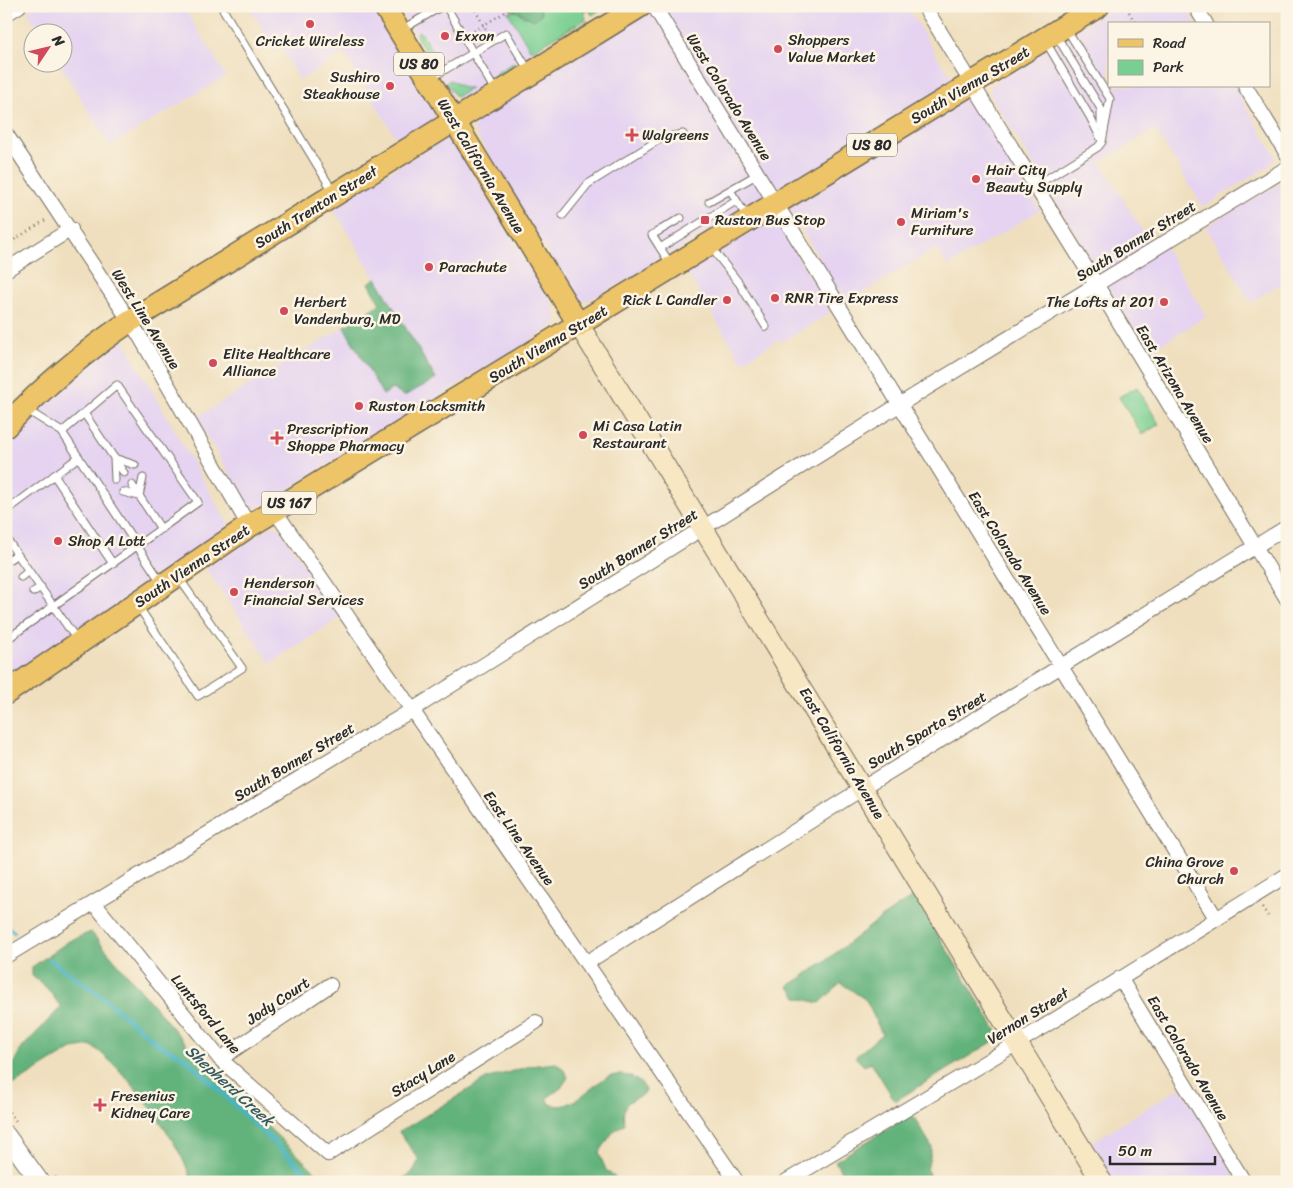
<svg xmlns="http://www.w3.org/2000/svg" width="1293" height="1188" viewBox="0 0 1293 1188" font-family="Sriracha,sans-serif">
<rect width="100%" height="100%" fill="#fcf5e5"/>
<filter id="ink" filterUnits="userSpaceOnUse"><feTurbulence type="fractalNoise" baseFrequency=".02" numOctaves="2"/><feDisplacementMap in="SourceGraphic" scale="10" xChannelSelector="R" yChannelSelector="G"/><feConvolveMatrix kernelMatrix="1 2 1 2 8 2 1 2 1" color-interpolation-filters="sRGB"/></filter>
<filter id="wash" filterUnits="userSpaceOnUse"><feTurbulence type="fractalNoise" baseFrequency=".0096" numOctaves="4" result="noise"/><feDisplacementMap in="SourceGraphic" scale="20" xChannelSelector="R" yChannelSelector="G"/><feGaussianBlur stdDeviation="1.12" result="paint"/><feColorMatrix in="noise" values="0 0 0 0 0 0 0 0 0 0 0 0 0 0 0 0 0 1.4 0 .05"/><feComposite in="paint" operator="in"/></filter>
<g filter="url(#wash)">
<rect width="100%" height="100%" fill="#efdfbe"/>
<path fill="#e5d3f1" d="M35,6H183L226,76L110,146L59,63L62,62V32H40L27,11Z
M248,6H370L434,110V121L400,144L344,53L300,80L280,47L276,50Z
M398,6H509L540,58L471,98L456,97L452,94Z
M660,6H907L942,65L976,106L1040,210L948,266L936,248L846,303L777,188L640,273L587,301L577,300L474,130V124L479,117Z
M1116,6H1185L1196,24H1109V86H1234L1276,157L1270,165L1203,207L1155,129L1100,162L1148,240L1158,235L1206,316L1149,352L990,94L992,85L997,81Z
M445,139L453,142L549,298L555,309L556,322L552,327L257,508L249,507L196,418L344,327L383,394L392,389L436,378L332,206Z
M1287,179V280L1251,302L1206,227Z
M767,222L778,225L831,312L782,342L779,339L742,362L686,271Z
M122,338L232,531L6,685V440L34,410Z
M271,527H278L341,617L270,663L206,568Z
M1181,1087L1238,1182H1112L1089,1144Z"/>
<path fill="#79cf92" stroke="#527d5e" d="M539,6H606L592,15L589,9L584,12L586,19L531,51L508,12L518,11L524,17L541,14Z
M588,21L592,26L540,58L535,57L534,54Z
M418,31L422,34L437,59L436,63L432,62L416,36Z
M513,63L518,65V69L498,81L496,80L498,72Z
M450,80L464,88H471L456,97L446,83Z
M1137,387L1159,424L1142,435L1119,397Z"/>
<path fill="#62b27c" stroke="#466e54" d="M506,6H539L541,14L534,20Z
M376,278L436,379L404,396L392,389L383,395L344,327L380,304L369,283Z
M914,896L998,1033L994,1041L895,1101L871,1062L864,1066L855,1057L882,1034L866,1000L841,983L820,1003L798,998L788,986C832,960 869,923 914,896Z
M91,932L212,1074L326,1182H192C181,1143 126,1069 92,1046L72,1049L13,1085L8,1083L7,1075L21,1049L61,1007L47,988L32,976V967L69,941Z
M556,1063L563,1069L568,1077L561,1088L547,1098L550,1104C572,1113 590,1085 608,1077C622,1071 640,1078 646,1090L644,1094C626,1103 622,1103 624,1124L613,1132L599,1153L606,1170L621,1182H396L412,1173L419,1160L399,1132L486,1079L530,1066Z
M912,1114L932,1147L927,1170L932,1182H847L835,1161Z"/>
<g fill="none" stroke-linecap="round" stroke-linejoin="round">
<path stroke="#48b4c4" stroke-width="4.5" d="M6,926L14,932
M50,960L101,996L159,1045L184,1057L316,1182"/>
</g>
</g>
<g filter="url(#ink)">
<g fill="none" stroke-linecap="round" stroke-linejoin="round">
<defs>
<path id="service" d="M221,6L334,193
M401,30L442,6
M1056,35L1101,109V126
M1046,42L1090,117L1102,141
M431,78L473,53L446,6
M496,92L473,53L506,33L529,71
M1035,186L1098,147L1102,142L1110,99L1066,28
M730,190L747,217
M709,202L758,174
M563,215L588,184L660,139L683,134
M710,246L739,283L766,327
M660,248L736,201
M671,265L652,235L681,218
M84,413L124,473
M62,432L161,582
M54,475L113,564
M115,480L114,458L135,465
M132,485L161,529
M123,492L139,496L143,478
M6,511L79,457
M6,538L77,640
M10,559L17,554
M21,577L29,571
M33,592L41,587
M138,606L198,696L242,668L179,578
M6,640L198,502L117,385L62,432L27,410"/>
<path id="minor" d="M654,6L1216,918
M924,6L1096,284L1287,599
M1195,6L1206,24
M6,14L19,6
M1245,86L1287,154
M6,134L139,335L249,526
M6,270L71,229
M275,511L737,1182
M94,903L220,1059L328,1154L536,1022
M6,956L412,710L899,405L1287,168
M586,963L863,788L1287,527
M1120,978L1244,1182
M220,1059L330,985
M785,1182L1019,1042L1287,875"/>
<path id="tertiary" d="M6,1135L40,1182"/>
<path id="secondary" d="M579,325L1102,1182"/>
<path id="primary" d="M384,6L579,325"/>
<path id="trunk" d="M6,426C44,386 84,352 130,321L640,6
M6,693L249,526L1098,6"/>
</defs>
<use href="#service" stroke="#706a5e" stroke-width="9"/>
<use href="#minor" stroke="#706a5e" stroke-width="16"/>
<use href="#tertiary" stroke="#706a5e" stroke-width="20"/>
<use href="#secondary" stroke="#706a5e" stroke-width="22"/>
<use href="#primary" stroke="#706a5e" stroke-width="24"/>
<use href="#trunk" stroke="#706a5e" stroke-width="25"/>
<path stroke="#706a5e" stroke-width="2.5" stroke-dasharray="1 4" stroke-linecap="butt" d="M473,6L488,33
M1129,12L1136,24
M474,31L510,9
M6,245L47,219
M1262,907L1268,916
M6,1108L16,1121
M55,1177L59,1182"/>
<use href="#service" stroke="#fff" stroke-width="7"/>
<use href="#minor" stroke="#fff" stroke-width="14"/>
<use href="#tertiary" stroke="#fff" stroke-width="18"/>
<use href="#secondary" stroke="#f8e7c3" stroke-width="20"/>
<use href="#primary" stroke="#eec469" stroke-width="21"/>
<use href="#trunk" stroke="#eec469" stroke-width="22"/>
</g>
</g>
<g fill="#d1495b" stroke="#fcf5e5" stroke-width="2">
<circle cx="310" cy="24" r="5"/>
<circle cx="445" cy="36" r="5"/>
<circle cx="778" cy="49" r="5"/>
<circle cx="390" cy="86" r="5"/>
<path d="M629.5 127.5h5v5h5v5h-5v5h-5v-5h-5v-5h5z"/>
<circle cx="976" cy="179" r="5"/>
<rect x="700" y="215" width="10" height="10" rx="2.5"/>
<circle cx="901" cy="222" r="5"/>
<circle cx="429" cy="267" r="5"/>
<circle cx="775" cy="298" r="5"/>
<circle cx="727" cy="300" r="5"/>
<circle cx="1164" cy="302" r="5"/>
<circle cx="284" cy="311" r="5"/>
<circle cx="213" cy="363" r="5"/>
<circle cx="359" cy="406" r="5"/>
<circle cx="583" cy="435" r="5"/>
<path d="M274.5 430.5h5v5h5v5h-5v5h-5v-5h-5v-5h5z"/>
<circle cx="58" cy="541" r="5"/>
<circle cx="234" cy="592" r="5"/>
<circle cx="1234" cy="871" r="5"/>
<path d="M97.5 1097.5h5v5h5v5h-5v5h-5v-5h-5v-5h5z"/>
</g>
<g text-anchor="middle" stroke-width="5" stroke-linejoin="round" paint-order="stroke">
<g fill="#fcf5e5" stroke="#6a6863" stroke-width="1">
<rect x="394" y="52.5" width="50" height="23" rx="4"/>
<rect x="847" y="133.5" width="50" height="23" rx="4"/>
<rect x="261.5" y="491.5" width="55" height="23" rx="4"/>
</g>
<g font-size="14" font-weight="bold" fill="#2b2b2b">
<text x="419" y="69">US 80</text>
<text x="872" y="150">US 80</text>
<text x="289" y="508">US 167</text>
</g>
<g font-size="15" fill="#2b2b2b" stroke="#fcf5e5" text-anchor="start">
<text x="455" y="41">Exxon</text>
<text x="788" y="45">Shoppers<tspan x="788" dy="17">Value Market</tspan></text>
<text x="310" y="46" text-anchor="middle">Cricket Wireless</text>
<text x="380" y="82" text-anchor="end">Sushiro<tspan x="380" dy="17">Steakhouse</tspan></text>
<text x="642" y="140">Walgreens</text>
<text x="986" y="175">Hair City<tspan x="986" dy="17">Beauty Supply</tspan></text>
<text x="911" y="218">Miriam's<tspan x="911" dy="17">Furniture</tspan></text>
<text x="715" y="225">Ruston Bus Stop</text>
<text x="439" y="272">Parachute</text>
<text x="785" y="303">RNR Tire Express</text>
<text x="717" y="305" text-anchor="end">Rick L Candler</text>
<text x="294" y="307">Herbert<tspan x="294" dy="17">Vandenburg, MD</tspan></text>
<text x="1154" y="307" text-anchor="end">The Lofts at 201</text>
<text x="223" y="359">Elite Healthcare<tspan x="223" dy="17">Alliance</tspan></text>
<text x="369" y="411">Ruston Locksmith</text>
<text x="593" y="431">Mi Casa Latin<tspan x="593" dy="17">Restaurant</tspan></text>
<text x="287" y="434">Prescription<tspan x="287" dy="17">Shoppe Pharmacy</tspan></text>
<text x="68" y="546">Shop A Lott</text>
<text x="244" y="588">Henderson<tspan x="244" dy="17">Financial Services</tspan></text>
<text x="1224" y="867" text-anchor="end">China Grove<tspan x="1224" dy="17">Church</tspan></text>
<text x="111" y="1101">Fresenius<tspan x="111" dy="17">Kidney Care</tspan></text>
</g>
<g font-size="15" fill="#2b2b2b" stroke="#fcf5e5">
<text transform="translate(970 85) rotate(-31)" y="5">South Vienna Street</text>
<text transform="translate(729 97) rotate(58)" y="5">West Colorado Avenue</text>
<text transform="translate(481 166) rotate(59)" y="5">West California Avenue</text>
<text transform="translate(316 207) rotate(-32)" y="5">South Trenton Street</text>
<text transform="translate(1136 241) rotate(-32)" y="5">South Bonner Street</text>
<text transform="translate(146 319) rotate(58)" y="5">West Line Avenue</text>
<text transform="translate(548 344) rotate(-31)" y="5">South Vienna Street</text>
<text transform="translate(1175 384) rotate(59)" y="5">East Arizona Avenue</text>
<text transform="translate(638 549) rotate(-32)" y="5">South Bonner Street</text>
<text transform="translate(1010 553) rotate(58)" y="5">East Colorado Avenue</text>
<text transform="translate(192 566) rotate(-34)" y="5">South Vienna Street</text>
<text transform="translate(927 730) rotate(-31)" y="5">South Sparta Street</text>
<text transform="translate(842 753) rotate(59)" y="5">East California Avenue</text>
<text transform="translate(294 762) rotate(-31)" y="5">South Bonner Street</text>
<text transform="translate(519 838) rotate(55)" y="5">East Line Avenue</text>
<text transform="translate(278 1001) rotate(-34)" y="5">Jody Court</text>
<text transform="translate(206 1014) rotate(50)" y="5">Luntsford Lane</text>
<text transform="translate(1028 1016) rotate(-32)" y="5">Vernon Street</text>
<text transform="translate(1188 1058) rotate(59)" y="5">East Colorado Avenue</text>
<text transform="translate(423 1074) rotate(-32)" y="5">Stacy Lane</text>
</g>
<g font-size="16" font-style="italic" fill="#355b61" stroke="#fcf5e5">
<text transform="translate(230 1085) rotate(42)" y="6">Shepherd Creek</text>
</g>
</g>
<rect width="1293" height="1188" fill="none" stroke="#fcf5e5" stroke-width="25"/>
<rect x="1108" y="22" width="162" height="65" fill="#fcf5e5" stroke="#a8a49b"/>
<rect x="1118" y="39" width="25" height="8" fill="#eec469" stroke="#a8a49b"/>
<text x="1153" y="48" font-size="15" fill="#2b2b2b">Road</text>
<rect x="1118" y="60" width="25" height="15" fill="#79cf92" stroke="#a8a49b"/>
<text x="1153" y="72" font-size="15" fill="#2b2b2b">Park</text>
<g transform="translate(48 48) rotate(55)"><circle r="24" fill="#fcf5e5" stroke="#a8a49b"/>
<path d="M0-4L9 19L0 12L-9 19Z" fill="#d1495b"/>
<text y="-8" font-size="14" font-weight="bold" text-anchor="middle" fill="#2b2b2b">N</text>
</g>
<path d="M1110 1156v8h105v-8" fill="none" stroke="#2b2b2b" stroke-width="2.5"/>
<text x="1118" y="1156" font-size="15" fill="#2b2b2b" stroke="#fcf5e5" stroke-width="4" paint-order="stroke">50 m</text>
</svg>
